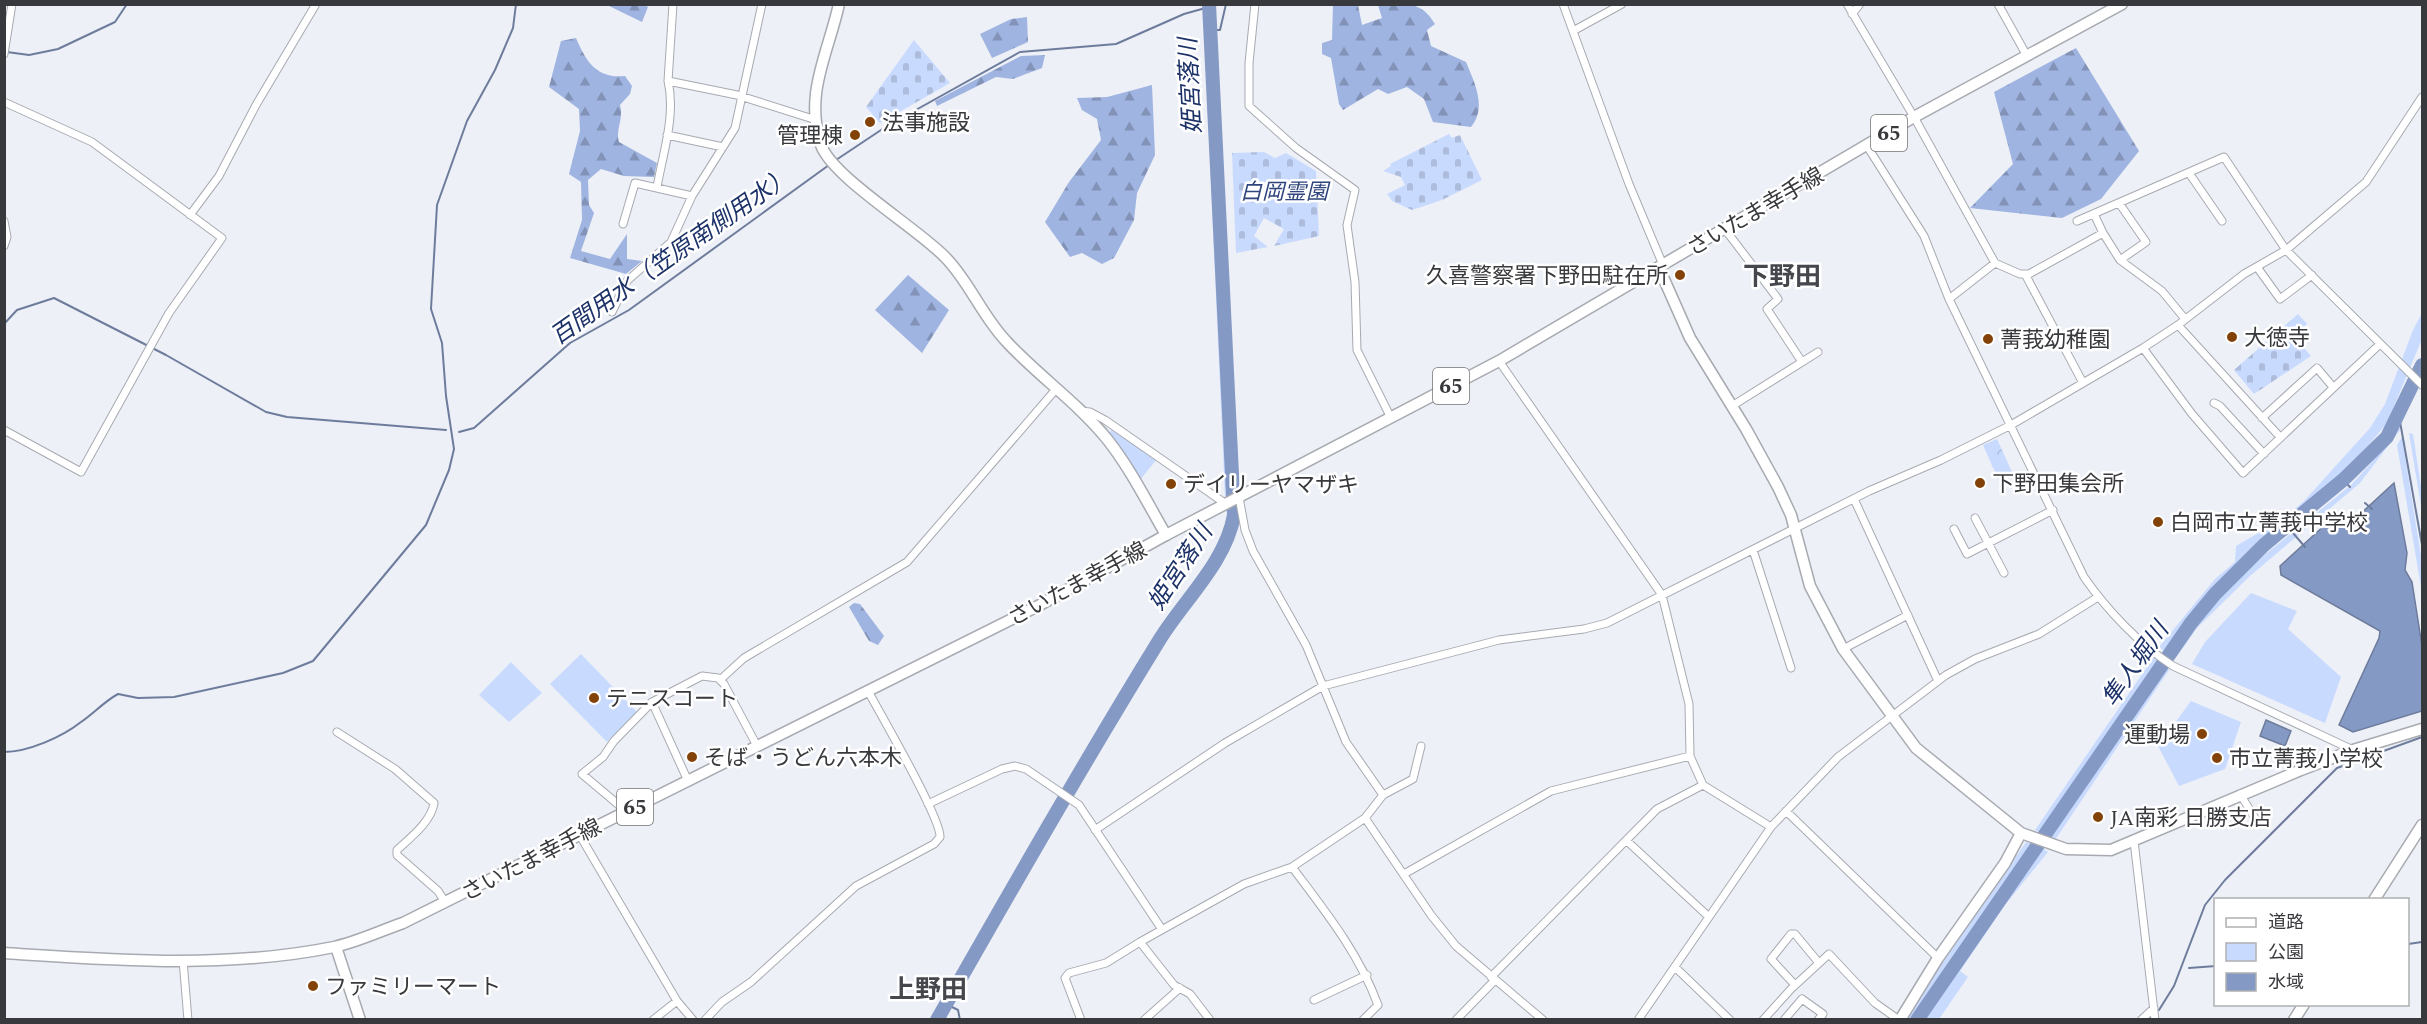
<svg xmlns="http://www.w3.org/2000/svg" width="2427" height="1024" viewBox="0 0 2427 1024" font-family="Spectral,'Noto Sans JP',serif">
<defs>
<pattern id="forest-firs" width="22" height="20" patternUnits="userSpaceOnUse" patternTransform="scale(1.5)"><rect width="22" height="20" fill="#9fb4e1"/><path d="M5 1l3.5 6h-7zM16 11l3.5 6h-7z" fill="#8393b8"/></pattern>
<pattern id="cemetery-stones" width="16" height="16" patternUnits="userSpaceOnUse" patternTransform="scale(1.5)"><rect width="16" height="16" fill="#c9daff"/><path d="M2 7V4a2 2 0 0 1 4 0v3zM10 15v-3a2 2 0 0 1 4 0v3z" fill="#adbcdb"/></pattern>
<pattern id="park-crowns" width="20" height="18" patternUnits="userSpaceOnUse" patternTransform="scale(1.5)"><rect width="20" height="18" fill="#c9daff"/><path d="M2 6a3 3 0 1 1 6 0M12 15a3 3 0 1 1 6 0" fill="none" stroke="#adbcdb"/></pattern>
</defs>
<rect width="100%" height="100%" fill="#edf0f7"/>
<path fill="#c9daff" d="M1204,28L1208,35L1229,495L1225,497Z
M2422,313V339L2387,423L2353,464L2306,510L2240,562L2199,604L2164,651L2159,647L2215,579L2235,562L2236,546L2286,517L2304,501L2370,428L2385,404L2413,330Z
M2399,423L2400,430L2360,483L2250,576L2197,628L2175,659L2172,657L2215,600L2247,569L2351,485L2372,462Z
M1111,430L1157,459L1140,480L1126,455L1109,434Z
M2409,433L2413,434L2422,493V512Z
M2402,437L2422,562V593L2397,445Z
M2251,593L2297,611L2288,629L2341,677L2325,723L2192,664L2205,642Z
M581,654L637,712L607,742L550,684Z
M2154,657L2158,660L2041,833L2035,830Z
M511,662L542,693L509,722L479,695Z
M2166,665L2169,670L2055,840L2048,836Z
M2191,701L2241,722L2225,769L2179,786L2158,746Z
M2026,842L2032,844L1910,1019L1903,1020Z
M2041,847L2048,852L2005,905L1960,971L1968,977L1939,1019H1920Z"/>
<path fill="url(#forest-firs)" d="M644,5L648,7L642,22L607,5Z
M1333,5H1358L1362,25L1382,18L1378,5C1406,4 1421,0 1435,24L1427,30L1431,46L1466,62C1475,84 1487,107 1471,127L1433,122L1424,99L1407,87L1388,94L1378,89L1343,110L1339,104L1331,58L1322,54V43L1332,40Z
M1027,17L1028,42L992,58L980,34L1011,19Z
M576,38C586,61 596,79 625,76L632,86L630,94L620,105C624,119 615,130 619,142L657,163L654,177L624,176L601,169L588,180L589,205L594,213L581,251L610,259L627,234V259L642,261L626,274L570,258L582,220L581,182L569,174L580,131L579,109L549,87L561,41Z
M2076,48L2139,151L2101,199L2062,218L1970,208L2013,164L1994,92Z
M1045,55L1042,68L1013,79L996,77L937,106L935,101L1021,56Z
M1152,85L1155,155L1137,193L1134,220L1114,258L1102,264L1082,253L1070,257L1045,222L1069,182L1101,140L1097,119L1082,110L1077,98L1107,97Z
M908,275L949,310L922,353L875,310Z
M854,603L860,604L884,636L878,645L869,641L849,607Z"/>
<path fill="url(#cemetery-stones)" d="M914,40L950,83L880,123L866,107Z
M1449,134L1452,138L1460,135L1482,180L1442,200L1412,210L1392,201L1387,194L1405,185L1401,177L1383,171L1391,166L1390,164Z
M1264,152L1275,158L1286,153L1316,171L1319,236L1274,246L1284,229L1264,218L1254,236L1268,247L1236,253L1232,153Z
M2298,314L2307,324L2294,336L2311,356L2254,394L2234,370Z"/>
<path fill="url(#park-crowns)" d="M1997,439L2012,472L1998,479L1983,445Z"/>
<path fill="#8599c5" stroke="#6e7c9c" stroke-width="1.5" d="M2394,483L2407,553L2405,570L2412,582L2422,646V711L2353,732L2339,725L2379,638L2380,631L2281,575L2280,566L2338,513L2357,517Z
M2266,720L2291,731L2285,746L2260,736Z"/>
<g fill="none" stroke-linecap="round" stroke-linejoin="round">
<path stroke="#6e7c9c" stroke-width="2" d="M1211,30H1220L1226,4
M7,52L29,55L58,49L115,22L127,4
M836,160L887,126L1020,52L1116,44L1184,14L1209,7
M4,324L17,310L54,298L166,355L266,412L287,417L446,430
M2399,416L2422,545
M459,432L474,428L570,343L629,310L829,165
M2343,480L2350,487
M2365,503L2372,509
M2287,526L2305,547
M4,752C28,752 62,737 81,722C94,713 105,701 118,694L138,698L174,697L283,673L313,661L426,525L449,470L454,449L446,396L442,343L431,309L437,205L467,121L495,70L513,28L516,4
M2408,944L2422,942
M2189,968L2216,966
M946,1004L958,1010L960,1020
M2159,1010L2174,986L2205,905L2225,880L2337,768L2422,737"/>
<path stroke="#8599c5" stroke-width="14" d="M937,1020C1010,892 1083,764 1160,639C1184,600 1226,562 1234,515L1209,4
M1917,1020L2191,623L2215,594L2264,545L2343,480L2387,437L2422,365"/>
<defs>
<path id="street" d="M673,4L668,81L737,95L813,119
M1255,4L1249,63V106L1296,148L1355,190L1347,225L1355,282L1357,350L1391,418
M1563,4L1629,184L1663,265
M1847,4L1914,117L1995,263L2020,274H2029L2103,233L2120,260L2162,291L2185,319
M1998,4L2027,56
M1852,14L1860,4
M1573,31L1622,4
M4,54L12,4
M4,102L92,142L222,238L169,313L81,472L4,430
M667,135L723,147
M1867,146L1924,236L1949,299L2084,577C2107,610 2139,644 2173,666L2353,750
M2189,173L2222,221
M657,187C663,153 676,115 668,81
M2119,203L2146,242L2120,260
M2094,214L2103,233
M190,215L219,176L256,105L316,4
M4,221L7,237L4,246
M2077,221L2224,157L2286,250L2422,385
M623,224L635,183L692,196
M1724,228L1778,299L1767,309L1802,362
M2257,267L2280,299L2312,275
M2025,274L2083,383
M1949,299L1995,263
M612,312L627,281L671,242L692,196L735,128L762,4
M2178,325L2280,437
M2143,348L2192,414L2243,473L2380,344
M1499,361L1662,595L1689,704L1690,756L1703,785L1771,827
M2214,403L2220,406L2264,454
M1732,406L1818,352
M1080,411L1090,412L1105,420L1226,504
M2262,418L2317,368L2333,387
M1239,497L1245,530L1253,551L1306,645L1346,742L1383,795
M1854,499L1938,681
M1975,518L2004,573
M1954,529L1967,554L2053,510
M1753,550L1791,668
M1843,649L1908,615
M720,680L744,658L907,562L1057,388
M652,702L688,781
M337,732L395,769L434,803C432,821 409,839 397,850V855L438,891L445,902
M2240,794L2258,823
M928,804L1002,769L1015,766L1026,769L1079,805L1161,928
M626,811L582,774L603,757L614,741L652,702L702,676L718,678L724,684L757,746
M1786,811L1938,958
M1365,818L1431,915L1456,946L1543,1020
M1095,830L1225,743L1323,686L1499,640L1584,629L1607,623L1869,491L1941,460L2011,425L2143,348L2178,325L2244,274L2286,250L2366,182L2422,97
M579,834L677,1001L693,1020
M1627,841L1709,917
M2134,841L2155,1020
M1292,867C1325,911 1359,953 1378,1005L1363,1020
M1404,874L1551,791L1690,756
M183,960L188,1020
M1675,967L1730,1020
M1491,977L1657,809L1703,785
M1795,985L1771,959L1791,934H1795L1819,963
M1314,1000L1367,975
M653,1020L677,1001
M705,1020L722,1002L751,982L856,886L934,844L940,837C941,818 881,715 868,691
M1081,1020L1065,978L1069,973L1106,963L1140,942
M1144,1020L1180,988
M1210,1020L1190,994L1174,985L1140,942L1244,884L1292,867L1365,818L1383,795L1413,779L1421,746
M1456,1020L1495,980
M1638,1020L1771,827L1838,757L1946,675L1975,659L2039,634L2098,597
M1763,1020L1791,989L1829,954L1875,1003L1899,1020
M1784,1020L1802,999L1823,1014L1818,1020
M2141,1020L2154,1008"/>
<path id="secondary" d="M839,4C828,54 804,94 821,145C832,177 917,228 945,257C969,281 982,316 1006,341C1037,375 1077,402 1107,439C1130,468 1147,502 1166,535
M1659,268L1690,338L1746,429L1778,487L1791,515L1810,586L1843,649L1916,748L2021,833L2066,849L2111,850L2301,770L2353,750L2422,729
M336,947L360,1020
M1900,1020L1938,958L2005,863L2021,833"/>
<path id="primary" d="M2374,900L2422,825
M4,953C113,960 226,969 334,947C357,942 380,931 403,923L1038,606L1166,535L1499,361L1914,117L2122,4
M2294,1020L2304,1004"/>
</defs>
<use href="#street" stroke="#a7aab0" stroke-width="9"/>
<use href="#secondary" stroke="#a7aab0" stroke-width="13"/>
<use href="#primary" stroke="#a7aab0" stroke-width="13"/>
<use href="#street" stroke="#fff" stroke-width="7"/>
<use href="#secondary" stroke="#fff" stroke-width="10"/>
<use href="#primary" stroke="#fff" stroke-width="10"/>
</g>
<g fill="#834308" stroke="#fff" stroke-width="2">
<circle cx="870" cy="122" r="6"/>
<circle cx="855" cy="135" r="6"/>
<circle cx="1680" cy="275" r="6"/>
<circle cx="2232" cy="337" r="6"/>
<circle cx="1988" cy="339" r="6"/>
<circle cx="1980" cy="483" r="6"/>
<circle cx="1171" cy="484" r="6"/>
<circle cx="2158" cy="522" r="6"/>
<circle cx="594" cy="698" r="6"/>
<circle cx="2202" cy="734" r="6"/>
<circle cx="692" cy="757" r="6"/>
<circle cx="2217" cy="758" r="6"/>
<circle cx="2098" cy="817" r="6"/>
<circle cx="313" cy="986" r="6"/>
</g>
<g text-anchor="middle" stroke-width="5" stroke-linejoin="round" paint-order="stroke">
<g fill="#fff" stroke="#747476" stroke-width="1.5">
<rect x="1871" y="115" width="36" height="36" rx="4.5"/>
<rect x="1433" y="368" width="36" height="36" rx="4.5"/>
<rect x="617" y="789" width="36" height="36" rx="4.5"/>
</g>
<g font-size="21" font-weight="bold" fill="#38393c">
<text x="1889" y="140">65</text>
<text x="1451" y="393">65</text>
<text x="635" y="814">65</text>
</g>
<g font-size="22" fill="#38393c" stroke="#fff" text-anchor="start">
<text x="882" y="130">法事施設</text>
<text x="843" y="143" text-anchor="end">管理棟</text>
<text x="1668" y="283" text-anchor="end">久喜警察署下野田駐在所</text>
<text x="2244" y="345">大徳寺</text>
<text x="2000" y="347">菁莪幼稚園</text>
<text x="1992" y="491">下野田集会所</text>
<text x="1183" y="492">デイリーヤマザキ</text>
<text x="2170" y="530">白岡市立菁莪中学校</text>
<text x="606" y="706">テニスコート</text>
<text x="2190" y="742" text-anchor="end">運動場</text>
<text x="704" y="765">そば・うどん六本木</text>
<text x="2229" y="766">市立菁莪小学校</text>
<text x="2110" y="825">JA南彩 日勝支店</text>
<text x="325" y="994">ファミリーマート</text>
</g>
<g font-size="22" font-style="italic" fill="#2e457d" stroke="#fff">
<text x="1284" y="199">白岡霊園</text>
</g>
<g font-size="22" fill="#38393c" stroke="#fff">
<text transform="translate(1755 211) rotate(-30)" y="8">さいたま幸手線</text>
<text transform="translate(1077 583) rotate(-28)" y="8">さいたま幸手線</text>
<text transform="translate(531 859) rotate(-27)" y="8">さいたま幸手線</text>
</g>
<g font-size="24" font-style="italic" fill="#1c3268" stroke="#fff">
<text transform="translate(1190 86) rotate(-93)" y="8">姫宮落川</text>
<text transform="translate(671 256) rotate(-35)" y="8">百間用水（笠原南側用水）</text>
<text transform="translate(1180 567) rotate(-57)" y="8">姫宮落川</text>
<text transform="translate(2135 664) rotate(-55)" y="8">隼人堀川</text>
</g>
<g font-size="26" font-weight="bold" fill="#45474d" stroke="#fff">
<text x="1782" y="285">下野田</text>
<text x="928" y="998">上野田</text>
</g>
</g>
<rect width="2427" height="1024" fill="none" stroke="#38393c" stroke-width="12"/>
<rect x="2214" y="898" width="195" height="108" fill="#ffffff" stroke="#afb0b1" stroke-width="1.5"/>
<rect x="2226" y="918" width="30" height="9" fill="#ffffff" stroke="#afb0b1" stroke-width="1.5"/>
<text x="2268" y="928" font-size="18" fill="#38393c">道路</text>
<rect x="2226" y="943" width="30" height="18" fill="#c9daff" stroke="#afb0b1" stroke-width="1.5"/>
<text x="2268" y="958" font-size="18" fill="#38393c">公園</text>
<rect x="2226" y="973" width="30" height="18" fill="#8599c5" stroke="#afb0b1" stroke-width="1.5"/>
<text x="2268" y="988" font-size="18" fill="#38393c">水域</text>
</svg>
